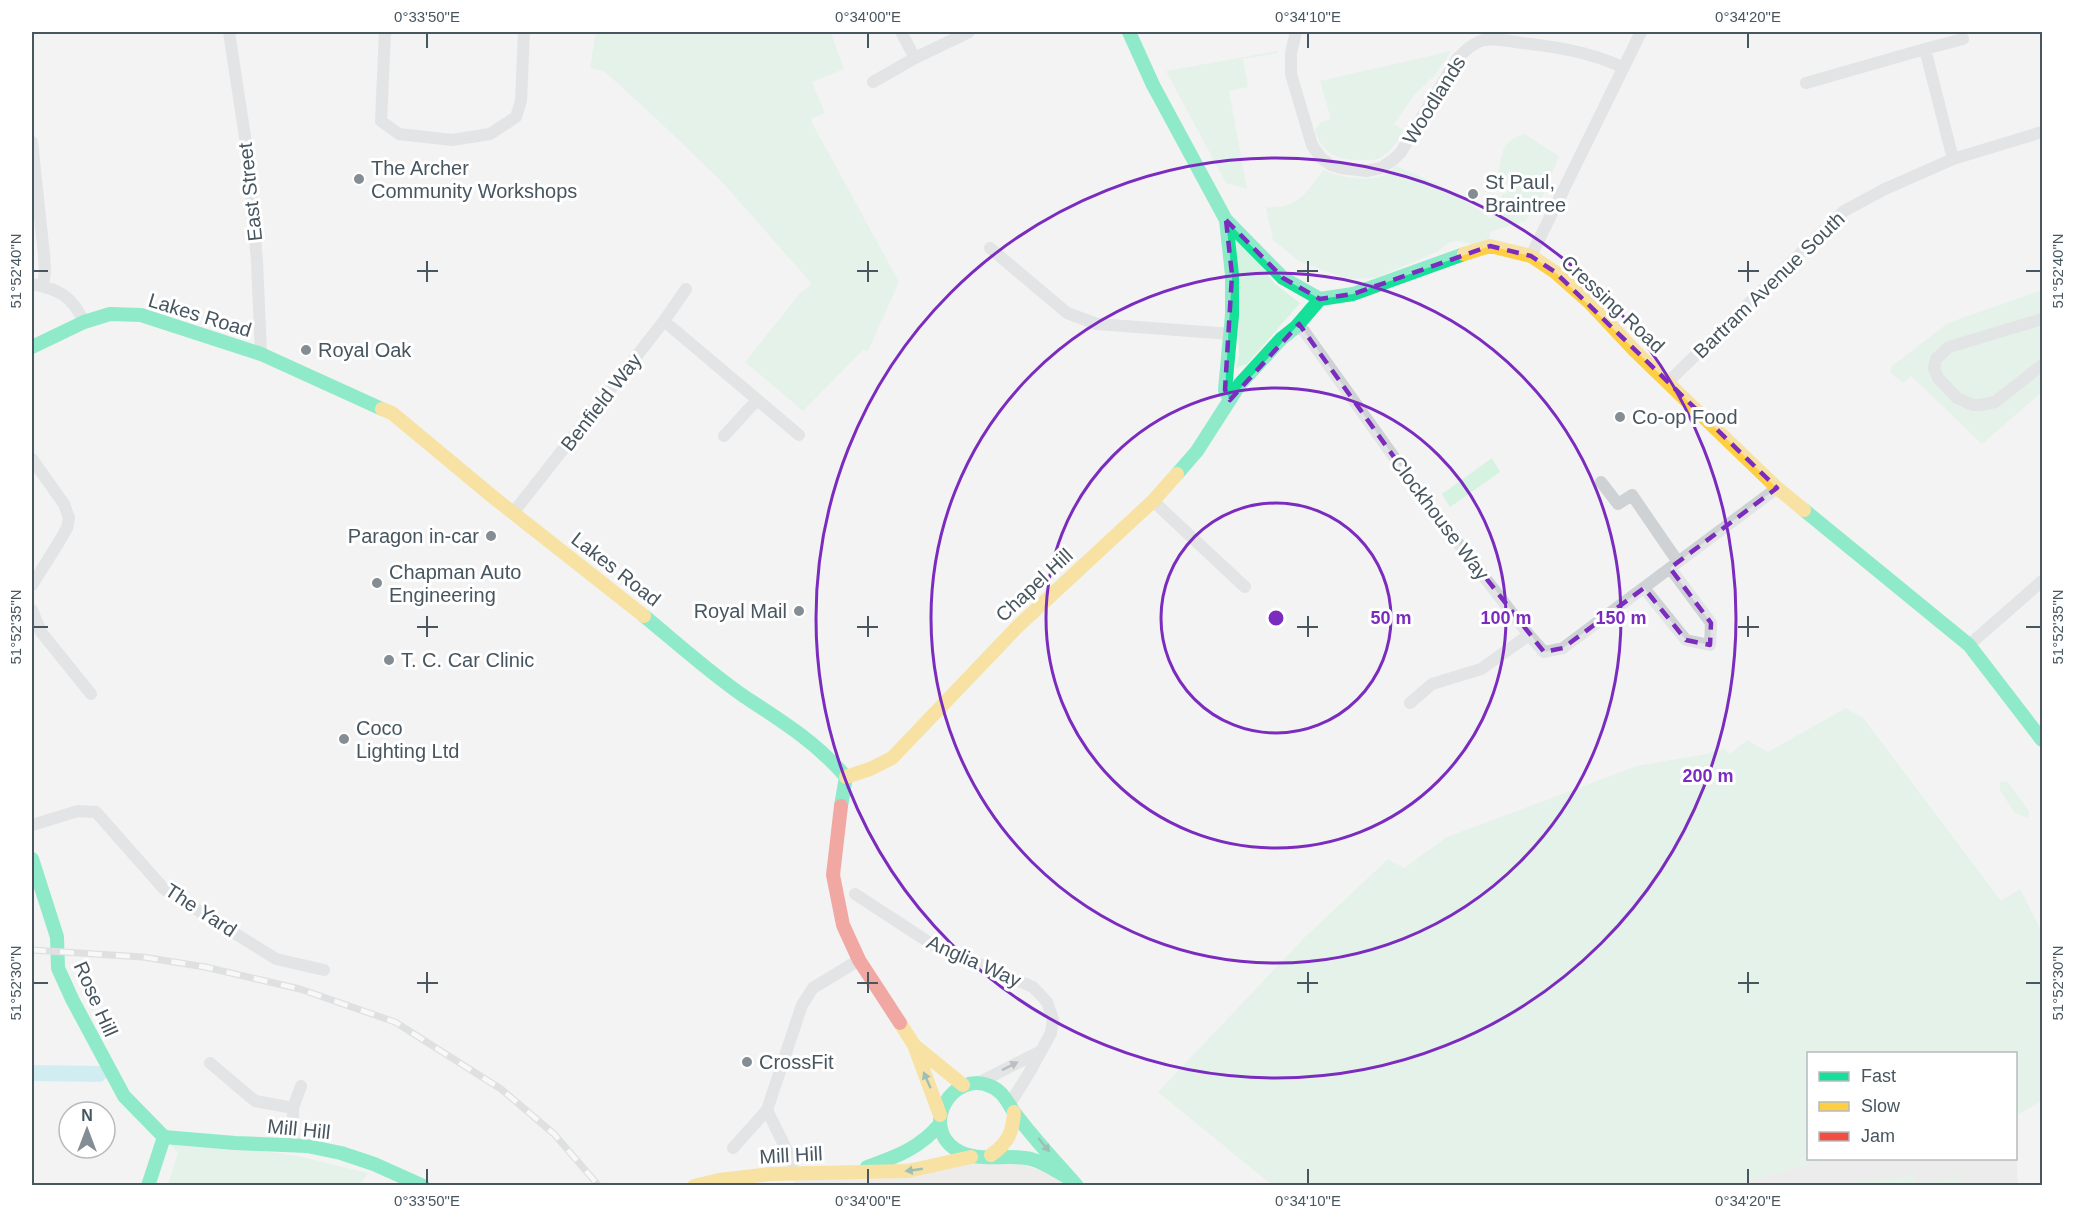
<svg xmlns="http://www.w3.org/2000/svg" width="2074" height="1217" viewBox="0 0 2074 1217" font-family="Helvetica,sans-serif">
<rect width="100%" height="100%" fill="#f3f3f3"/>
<path fill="#e6e5e1" d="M991,1155L1072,1180L1077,1186H794L795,1174Z"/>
<path fill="#e4e4e5" d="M2016,1151L2018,1185L1673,1186L1808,1158H2016Z"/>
<path fill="#d6f2e0" d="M596,32H833L831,33L844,69L812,82L825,113L810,119L899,282L868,351L863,350L803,411L745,362L800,293L812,284L724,184L662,124L604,71L590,68Z
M1277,51L1278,53L1243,59L1248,87L1229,91L1247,189L1226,183L1166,71Z
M1451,51L1435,75L1415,94L1394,124L1404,130C1398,140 1391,152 1380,158C1374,161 1368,160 1361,160C1337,160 1322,155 1315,130L1321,122L1331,119L1320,81Z
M1524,134L1559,156L1540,202L1525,221L1490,232L1489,242L1476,245L1458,241L1450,242L1437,252L1376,278L1349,279L1300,262L1273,240L1266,207C1298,209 1305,194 1323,170C1339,177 1363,181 1380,177C1386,175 1391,170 1396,166L1440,185L1491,218L1503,194L1507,193L1509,187L1508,183L1498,178C1501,157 1500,141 1524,134Z
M1236,240H1241L1275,284L1300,303L1247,364L1236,368L1239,355Z
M2042,290V392L1982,444L1911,376L1903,383L1890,373L1892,366L1948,323Z
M1492,458L1500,472L1450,507L1442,494Z
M1846,708L1864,719L2001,901L2020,889L2042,932V1100L2016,1116V1054H1808V1158L1829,1159L1732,1185H1272L1158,1092L1304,938L1388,859L1404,868L1447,837L1637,766L1706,754L1725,748L1729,755L1747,740L1768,752Z
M2000,782H2008L2029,811L2028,818L2014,812L2000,790Z
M164,1137L293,1155L368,1173L360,1185H168L178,1153Z
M1913,1176L1917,1183L1959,1177L1960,1185H1858V1181Z"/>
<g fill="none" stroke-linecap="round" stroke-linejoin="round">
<path stroke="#aae7f2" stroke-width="16" d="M32,1073L99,1074"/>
<path stroke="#ced2d4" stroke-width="12" d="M229,32L247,150L257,261L261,354
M385,32L381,121L399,134L452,140L490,134L516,117L521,101L524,32
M901,32L915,58L969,32
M1296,32L1291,53V74L1312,145L1321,158L1331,165L1341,168L1366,171L1381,168L1394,159L1401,152L1457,59C1465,50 1473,43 1484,40C1496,38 1510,41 1522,43C1557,47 1590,52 1622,67
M1925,49L1963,39
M873,82L915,58
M1806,83L1925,49L1953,159
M32,142L44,255L45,271L43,286
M990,248L1067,313L1097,324L1231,334
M1531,256L1641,32
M32,284C59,289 72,296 84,322
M2042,319L1949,347L1936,359L1934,368L1938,378L1957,398L1973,405H1980L1995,402L2042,365
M664,321L799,435
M1296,327L1304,331L1424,499L1529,635L1544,652L1563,648L1777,488
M1668,382L1844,211L1885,189L1953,159L2042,132
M724,436L757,400
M32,459L64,504L69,518L67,528L59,542L32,585
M1601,482L1618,504L1632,495L1678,562
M1153,501L1245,587
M513,513L664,321L686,289
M1644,588L1686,640L1710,645L1711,623L1670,568
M32,610L41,632L91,694
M1969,645L2042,581
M1410,703L1432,684L1481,669L1529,635
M32,825L78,811L96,812L164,889L276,959L324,970
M855,894L930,943L1033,987L1047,1002L1053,1019L1051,1033L1029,1073L1011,1102
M210,1063L255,1101L293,1108V1146
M980,1082L1041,1051
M293,1108L301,1086
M767,1110L793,1163
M733,1148L767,1110L802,1005L813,988L859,960"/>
<path stroke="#16e098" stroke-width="14" d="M1129,32L1153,85L1226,220L1283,278L1320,299L1353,294L1464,254
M1226,220L1232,275V315L1225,390L1230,400
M32,347L84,322L110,314L141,315L261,354L382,409
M1177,474L1197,451L1240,384L1281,339L1296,327L1320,299
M1804,510L1969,645L2042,740
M644,616C677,643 710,673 745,697C782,721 817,743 846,777L841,806
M32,859L57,937L58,968L72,999L124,1096L164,1137
M164,1137L235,1143L307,1146L341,1153L374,1164L423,1186
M867,1167C896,1157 920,1148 940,1124
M1072,1180C1059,1173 1046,1163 1031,1159C1007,1153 977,1164 955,1149C920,1125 953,1070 990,1086C1003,1091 1007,1102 1014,1112C1033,1138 1056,1162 1077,1186
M148,1186L164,1137"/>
<path stroke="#ffcf43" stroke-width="14" d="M1464,254L1490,246L1531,256L1555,272L1589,302L1635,351L1777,488L1804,510
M382,409L392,413L493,497L644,616
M846,777L870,769L892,758L1018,626L1153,501L1177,474
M900,1023L914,1045L940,1115
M915,1046L963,1085
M991,1155C1008,1143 1013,1132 1014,1112
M694,1186L719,1180L770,1174L908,1171L971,1157"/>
<path stroke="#f24e42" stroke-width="14" d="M841,806L833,875L843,925L859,960L900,1023"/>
<defs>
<path id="rail" d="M32,950L143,957L205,967L300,989L395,1022L501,1089L554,1134L599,1186"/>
</defs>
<use href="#rail" stroke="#c8cacc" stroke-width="7"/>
<use href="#rail" stroke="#fff" stroke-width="4.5" stroke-dasharray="14" stroke-linecap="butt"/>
</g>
<defs><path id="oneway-solid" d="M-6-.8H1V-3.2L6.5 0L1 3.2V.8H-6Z" transform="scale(1.5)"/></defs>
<use fill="#778189" href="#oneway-solid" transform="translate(1010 1066) rotate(-27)"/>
<g fill="#397f71">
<use href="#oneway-solid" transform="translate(927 1080) rotate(-114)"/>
<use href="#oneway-solid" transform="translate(1044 1145) rotate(51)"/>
<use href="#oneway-solid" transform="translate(914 1170) rotate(172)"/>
</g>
<path d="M0 0H2074V1217H0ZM1226,220L1283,278L1320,299L1353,294L1490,246L1531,256L1555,272L1777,488L1670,568L1711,623L1710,645L1686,640L1644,588L1563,648L1544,652L1424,499L1299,324L1230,400L1225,390L1232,275Z" fill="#f3f3f3" fill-opacity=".55" fill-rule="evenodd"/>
<path fill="none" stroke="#7b2cbf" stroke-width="4.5" stroke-dasharray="12 8" stroke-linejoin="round" d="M1226,220L1283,278L1320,299L1353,294L1490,246L1531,256L1555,272L1777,488L1670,568L1711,623L1710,645L1686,640L1644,588L1563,648L1544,652L1424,499L1299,324L1230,400L1225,390L1232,275Z"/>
<path fill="none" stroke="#485660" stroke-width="2" d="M427,33V48M868,33V48M1308,33V48M1748,33V48M427,261V282M868,261V282M1308,261V282M1748,261V282M33,271H48M417,271H438M857,271H878M1297,271H1318M1738,271H1759M2026,271H2041M427,616V637M868,616V637M1308,616V637M1748,616V637M33,627H48M417,627H438M857,627H878M1297,627H1318M1738,627H1759M2026,627H2041M427,972V993M868,972V993M1308,972V993M1748,972V993M33,983H48M417,983H438M857,983H878M1297,983H1318M1738,983H1759M2026,983H2041M427,1169V1184M868,1169V1184M1308,1169V1184M1748,1169V1184"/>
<g fill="none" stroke="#7b2cbf" stroke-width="3">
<circle cx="1276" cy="618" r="115"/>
<circle cx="1276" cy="618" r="230"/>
<circle cx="1276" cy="618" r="345"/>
<circle cx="1276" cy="618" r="460"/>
</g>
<g fill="#848d93" stroke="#fff" stroke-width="2">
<circle cx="359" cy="179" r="6"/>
<circle cx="1473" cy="194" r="6"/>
<circle cx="306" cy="350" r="6"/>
<circle cx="1620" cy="417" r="6"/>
<circle cx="491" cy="536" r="6"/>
<circle cx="377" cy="583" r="6"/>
<circle cx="799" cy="611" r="6"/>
<circle cx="389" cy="660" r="6"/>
<circle cx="344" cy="739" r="6"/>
<circle cx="747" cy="1062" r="6"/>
</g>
<g text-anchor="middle" stroke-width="6" stroke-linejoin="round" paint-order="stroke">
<g font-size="20" fill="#485660" stroke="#fff">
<text transform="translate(1434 100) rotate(-58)" y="7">Woodlands</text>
<text transform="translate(250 192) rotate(-96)" y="7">East Street</text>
<text transform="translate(1769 285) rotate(-44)" y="7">Bartram Avenue South</text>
<text transform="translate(1613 304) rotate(43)" y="7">Cressing Road</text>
<text transform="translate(200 315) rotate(17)" y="7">Lakes Road</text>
<text transform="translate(601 402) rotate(-52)" y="7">Benfield Way</text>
<text transform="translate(1440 518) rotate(53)" y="7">Clockhouse Way</text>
<text transform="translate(616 569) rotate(38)" y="7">Lakes Road</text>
<text transform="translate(1034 585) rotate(-43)" y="7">Chapel Hill</text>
<text transform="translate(201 910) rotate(33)" y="7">The Yard</text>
<text transform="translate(974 961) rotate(24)" y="7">Anglia Way</text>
<text transform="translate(96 999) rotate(66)" y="7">Rose Hill</text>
<text transform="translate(299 1129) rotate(6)" y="7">Mill Hill</text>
<text transform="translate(791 1155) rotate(-3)" y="7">Mill Hill</text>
</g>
<g font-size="20" fill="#485660" stroke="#fff" text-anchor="start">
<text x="371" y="175">The Archer<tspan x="371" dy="23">Community Workshops</tspan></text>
<text x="1485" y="189">St Paul,<tspan x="1485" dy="23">Braintree</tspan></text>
<text x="318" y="357">Royal Oak</text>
<text x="1632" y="424">Co-op Food</text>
<text x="479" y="543" text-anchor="end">Paragon in-car</text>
<text x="389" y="579">Chapman Auto<tspan x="389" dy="23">Engineering</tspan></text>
<text x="787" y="618" text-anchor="end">Royal Mail</text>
<text x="401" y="667">T. C. Car Clinic</text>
<text x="356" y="735">Coco<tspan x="356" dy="23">Lighting Ltd</tspan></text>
<text x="759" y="1069">CrossFit</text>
</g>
</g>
<circle cx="1276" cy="618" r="9" fill="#7b2cbf" stroke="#fff" stroke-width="3"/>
<g font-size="18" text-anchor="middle" font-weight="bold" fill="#7b2cbf" stroke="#fff" stroke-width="6" stroke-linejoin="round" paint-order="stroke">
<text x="1391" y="624">50 m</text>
<text x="1506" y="624">100 m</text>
<text x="1621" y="624">150 m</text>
<text x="1708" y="782">200 m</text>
</g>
<rect width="2074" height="1217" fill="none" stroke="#ffffff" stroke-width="66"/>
<rect x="1807" y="1052" width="210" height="108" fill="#ffffff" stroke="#b6bbbf" stroke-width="1.5"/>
<rect x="1819" y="1072" width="30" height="9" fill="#16e098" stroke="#b6bbbf" stroke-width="1.5"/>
<text x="1861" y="1082" font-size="18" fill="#485660">Fast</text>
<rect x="1819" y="1102" width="30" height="9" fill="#ffcf43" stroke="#b6bbbf" stroke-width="1.5"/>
<text x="1861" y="1112" font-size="18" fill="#485660">Slow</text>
<rect x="1819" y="1132" width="30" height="9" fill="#f24e42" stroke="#b6bbbf" stroke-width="1.5"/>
<text x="1861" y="1142" font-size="18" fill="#485660">Jam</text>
<g transform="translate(87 1130)"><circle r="28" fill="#ffffff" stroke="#b6bbbf" stroke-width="1.5"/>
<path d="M0-4.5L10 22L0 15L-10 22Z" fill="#848d93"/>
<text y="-9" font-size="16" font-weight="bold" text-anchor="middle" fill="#485660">N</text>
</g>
<rect x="33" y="33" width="2008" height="1151" fill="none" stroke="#485660" stroke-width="2"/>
<g font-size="15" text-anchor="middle" fill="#485660">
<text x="427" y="22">0°33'50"E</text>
<text x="868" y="22">0°34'00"E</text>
<text x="1308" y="22">0°34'10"E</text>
<text x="1748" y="22">0°34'20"E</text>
<text transform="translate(16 271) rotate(-90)" y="5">51°52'40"N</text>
<text transform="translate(2058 271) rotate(-90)" y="5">51°52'40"N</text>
<text transform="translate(16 627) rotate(-90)" y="5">51°52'35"N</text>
<text transform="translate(2058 627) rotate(-90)" y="5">51°52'35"N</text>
<text transform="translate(16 983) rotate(-90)" y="5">51°52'30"N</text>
<text transform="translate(2058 983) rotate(-90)" y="5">51°52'30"N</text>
<text x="427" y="1206">0°33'50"E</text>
<text x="868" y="1206">0°34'00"E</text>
<text x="1308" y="1206">0°34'10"E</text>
<text x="1748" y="1206">0°34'20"E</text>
</g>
</svg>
